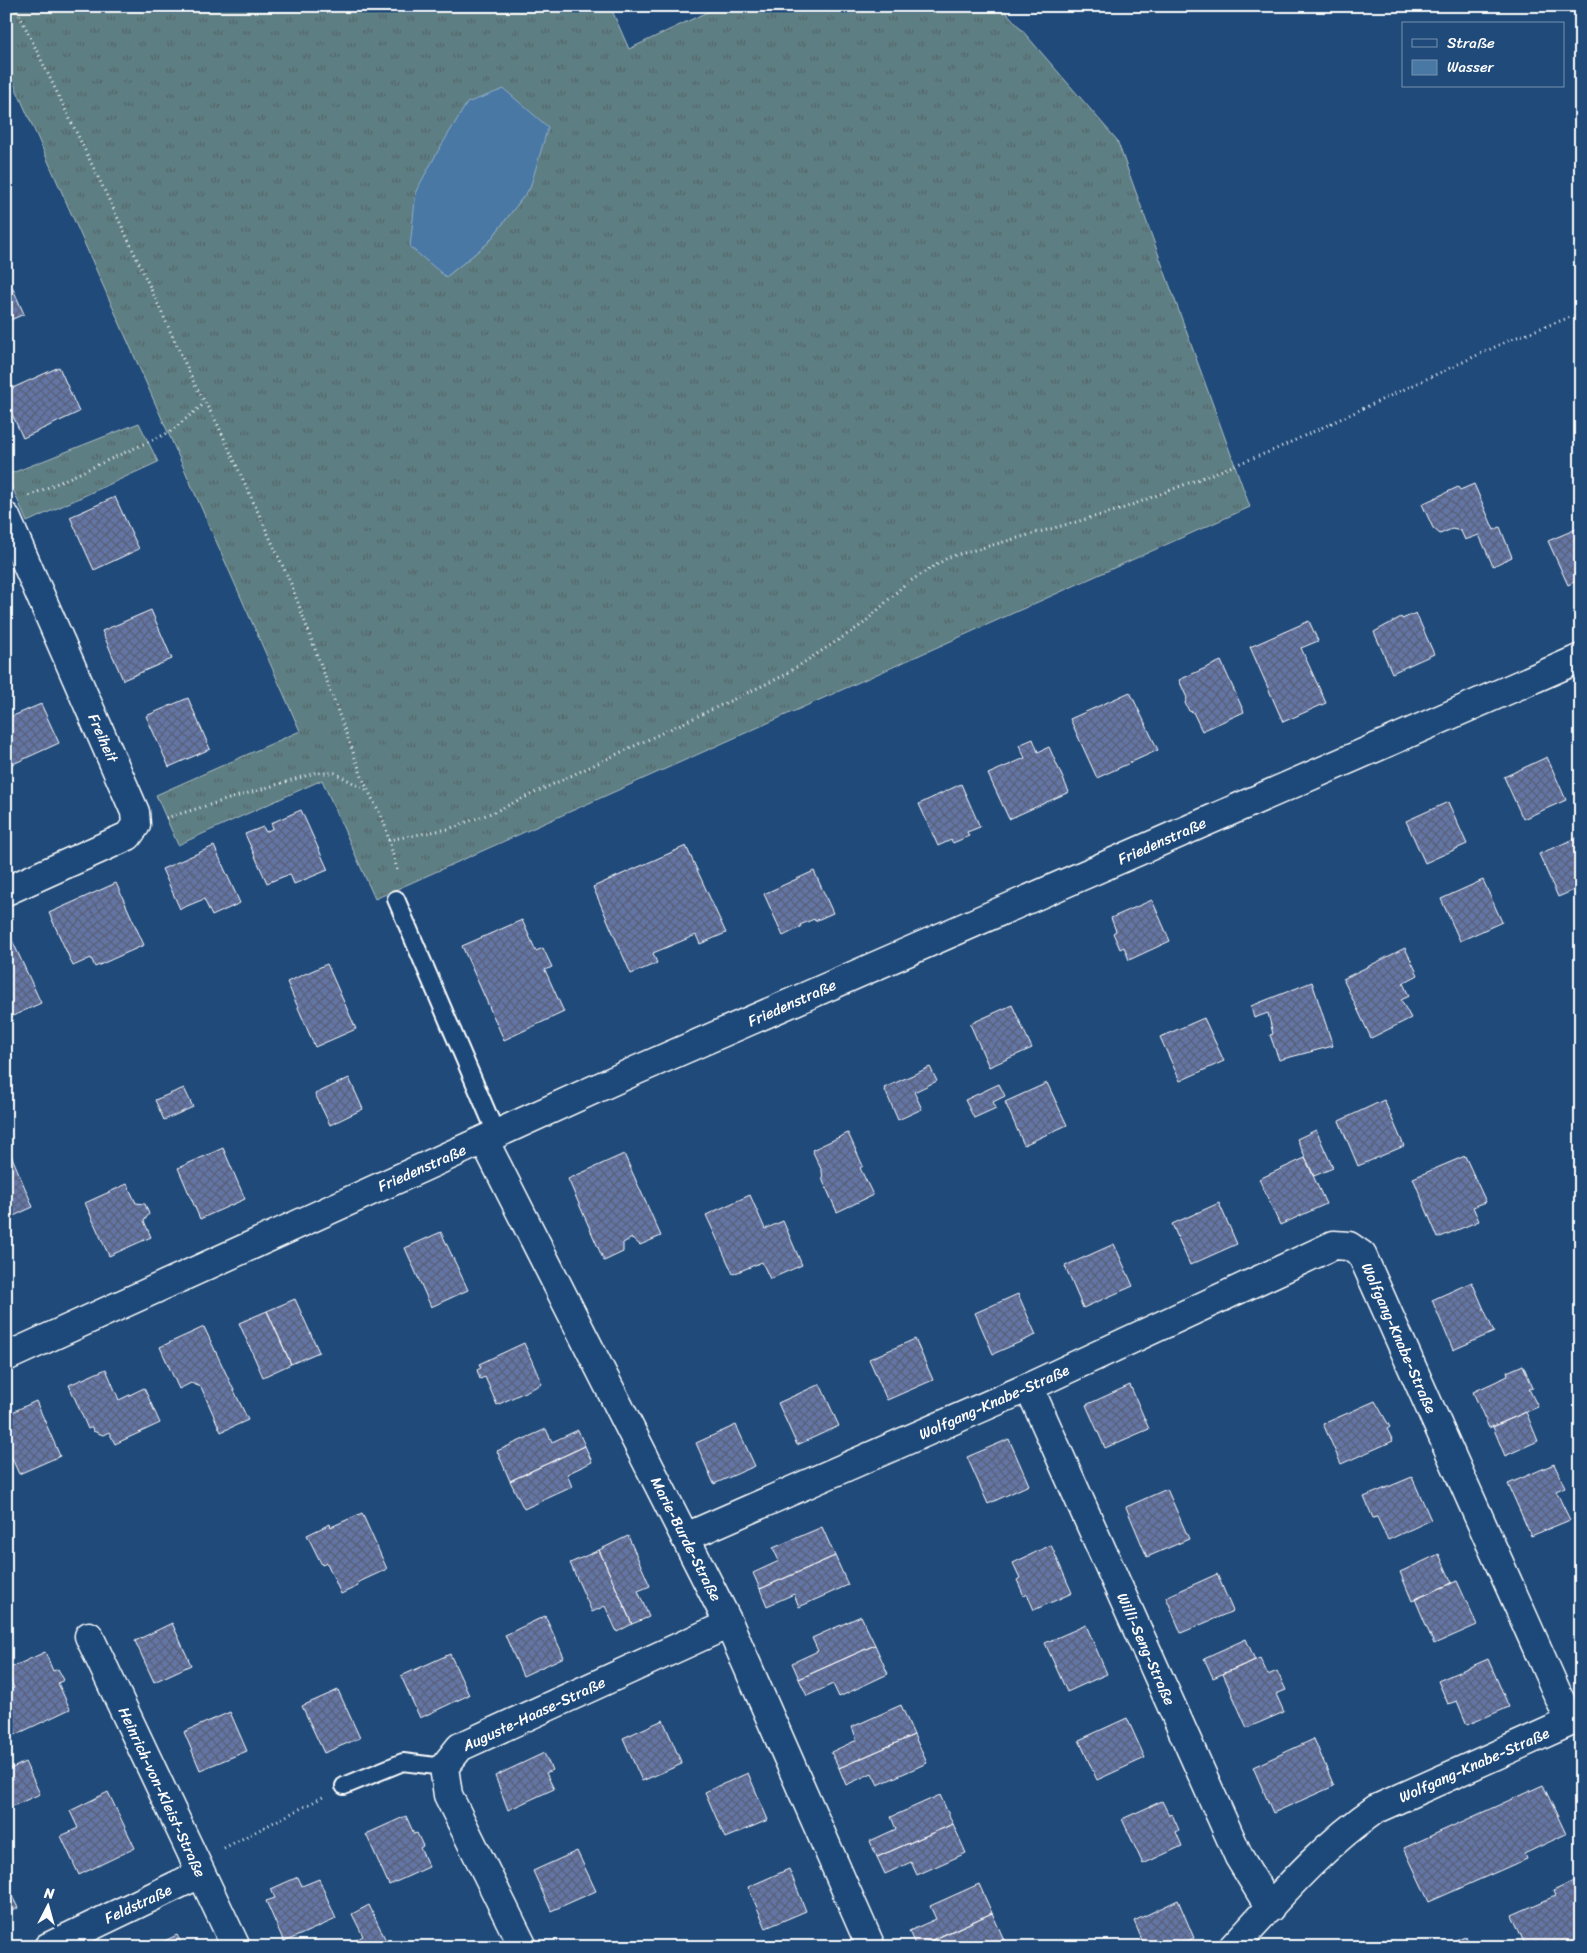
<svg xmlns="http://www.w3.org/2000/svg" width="1587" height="1953" viewBox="0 0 1587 1953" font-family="Sriracha,sans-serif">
<defs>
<pattern id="grass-tufts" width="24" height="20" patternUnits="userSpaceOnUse" patternTransform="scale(1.25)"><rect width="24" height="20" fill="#5d7e83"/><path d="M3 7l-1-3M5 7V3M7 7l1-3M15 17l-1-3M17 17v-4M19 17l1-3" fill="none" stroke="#546568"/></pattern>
<pattern id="building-cross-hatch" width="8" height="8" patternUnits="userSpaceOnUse" patternTransform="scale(1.25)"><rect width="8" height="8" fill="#6375a5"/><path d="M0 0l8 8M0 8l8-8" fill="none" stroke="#586078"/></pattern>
</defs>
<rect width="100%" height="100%" fill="#1f4a7a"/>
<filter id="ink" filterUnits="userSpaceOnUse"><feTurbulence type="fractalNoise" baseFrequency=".02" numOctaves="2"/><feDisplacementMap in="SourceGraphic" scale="10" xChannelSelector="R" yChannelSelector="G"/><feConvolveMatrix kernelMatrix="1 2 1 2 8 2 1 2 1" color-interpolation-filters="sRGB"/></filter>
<g filter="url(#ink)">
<path fill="url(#grass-tufts)" stroke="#aebec1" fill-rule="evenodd" d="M6,6H610L629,49L720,6H1001L1117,140L1250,507L375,899L322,780L178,845L156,795L300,731L6,66ZM530,188L488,243L446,277Z
M139,423L158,462L27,522L7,475Z"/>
<path fill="#4978a5" stroke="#92aec9" d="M504,89L548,127L530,188L488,243L446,277L410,247L416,191L438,151L467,103Z"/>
<path fill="url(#building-cross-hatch)" stroke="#fff" d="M6,273L24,314L6,322Z
M59,367L79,412L23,438L6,401V391Z
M1474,484L1494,530L1500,527L1512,557L1493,566L1479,535L1465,540L1461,531L1452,529L1440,534L1433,528L1422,504L1458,487L1460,490Z
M115,497L139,549L94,570L70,517Z
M1581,527V579L1568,585L1548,541Z
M151,610L172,659L123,680L102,631Z
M1416,613L1434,654L1392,673L1374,632L1401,617L1402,619Z
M1309,621L1318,641L1301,648L1326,703L1283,722L1250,647Z
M1221,661L1244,712L1202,731L1193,712L1189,711L1185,703L1187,698L1179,680Z
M1130,692L1158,750L1097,778L1070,719Z
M188,698L210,749L169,767L146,716Z
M41,704L59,743L13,764L6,748V719Z
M1033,739L1038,752L1049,747L1069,792L1009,819L988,774L1025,758L1019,745Z
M1547,757L1566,800L1523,819L1504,777Z
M961,784L980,827L967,832L969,836L953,843L951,840L938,846L919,804Z
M1448,802L1467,844L1425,863L1406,821Z
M301,810L328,870L294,884L290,874L267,883L245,834L263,827L266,832L273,828L271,823Z
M1581,836V887L1558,897L1539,854Z
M214,846L240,903L212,916L204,899L180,909L162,869Z
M686,846L726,933L700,944L696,935L653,953L657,963L631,974L593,887Z
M814,871L833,913L815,921L814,919L800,925L801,927L783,936L764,894Z
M1483,880L1502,922L1460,941L1441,899Z
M116,883L144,945L95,967L91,958L73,966L49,913Z
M1152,900L1170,941L1129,960L1124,947L1120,949L1113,933L1116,931L1111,918Z
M522,920L536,951L543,948L552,967L545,970L564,1012L504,1040L462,946Z
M12,940L41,1003L6,1019V943Z
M1405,948L1418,975L1403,983L1409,996L1401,1000L1411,1018L1371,1038L1343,979Z
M327,964L356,1029L315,1047L287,982Z
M1312,982L1333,1046L1279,1060L1270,1035L1273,1034L1268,1013L1254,1018L1251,1006Z
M1012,1005L1032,1048L989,1067L970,1024Z
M1204,1018L1224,1061L1180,1081L1160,1037Z
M930,1067L937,1081L914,1092L922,1109L898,1120L884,1088Z
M349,1078L363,1109L330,1125L315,1094Z
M1047,1083L1067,1125L1024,1145L1005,1102Z
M999,1084L1005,1096L993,1102L996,1108L974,1118L965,1100Z
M184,1088L193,1107L164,1120L155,1100Z
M1384,1100L1404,1146L1358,1166L1339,1121Z
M1316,1130L1333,1168L1314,1176L1297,1139Z
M848,1133L863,1166L860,1168L873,1195L837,1212L823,1181L822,1171L812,1150Z
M223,1148L245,1199L200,1219L178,1168Z
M9,1150L33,1207L9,1218L6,1212V1152Z
M624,1154L661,1236L640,1245L632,1238L623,1243V1252L604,1261L568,1179Z
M1465,1156L1486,1202L1473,1207L1479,1221L1438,1238L1413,1178Z
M1305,1158L1326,1204L1280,1225L1259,1179Z
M127,1184L136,1203L145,1204L149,1214L144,1221L151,1237L109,1256L85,1203Z
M750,1195L765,1229L783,1221L802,1265L770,1279L762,1262L733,1274L706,1215Z
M1219,1203L1237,1244L1190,1265L1172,1224Z
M441,1232L468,1290L431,1307L405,1248Z
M1114,1244L1133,1286L1083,1308L1065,1266Z
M1472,1282L1494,1332L1453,1350L1432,1300Z
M1018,1294L1036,1335L993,1354L975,1313Z
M295,1299L319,1352L291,1364L267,1311Z
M267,1311L291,1364L263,1377L239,1323Z
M204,1327L248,1420L221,1432L201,1387L191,1383L179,1389L160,1347Z
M915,1339L933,1380L887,1400L869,1359Z
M524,1343L542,1384L497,1405L485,1377L480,1379L477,1370L481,1368L479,1364Z
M1523,1365L1533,1388L1529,1389L1538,1407L1489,1428L1473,1392L1508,1376L1507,1372Z
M106,1369L119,1400L144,1388L160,1423L115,1444L109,1432L103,1435L93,1431L92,1427L88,1429L69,1385Z
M820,1384L839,1426L797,1445L778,1403Z
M1130,1385L1149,1429L1105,1448L1086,1405Z
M36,1401L60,1456L19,1474L6,1445V1415Z
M1375,1401L1390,1427L1387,1429L1393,1441L1341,1464L1323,1424Z
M1526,1412L1538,1441L1505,1456L1493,1427Z
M736,1425L755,1466L714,1484L696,1443Z
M546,1429L552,1442L578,1430L585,1446L510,1481L497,1451Z
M1009,1439L1029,1485L988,1504L967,1457Z
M585,1446L592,1462L567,1474L572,1487L524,1509L510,1481Z
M1554,1464L1565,1487L1556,1491L1570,1520L1531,1536L1508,1484Z
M1412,1477L1431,1520L1388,1540L1377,1517L1373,1518L1364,1497Z
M1167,1489L1189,1539L1147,1557L1126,1507Z
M362,1513L387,1569L357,1583L358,1586L341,1594L327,1563L322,1565L307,1535L330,1524L331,1527Z
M822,1527L835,1556L760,1589L753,1573L779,1561L773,1548Z
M628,1536L650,1586L638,1591L649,1617L632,1624L599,1550Z
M1051,1545L1072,1593L1034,1610L1027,1594L1024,1596L1017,1580L1020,1578L1013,1563Z
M599,1550L632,1624L617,1632L605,1606L592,1612L570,1563Z
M1439,1554L1452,1583L1412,1601L1400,1572Z
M1581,1554V1570L1575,1557Z
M835,1556L848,1585L799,1607L794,1594L767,1606L760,1589Z
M1217,1574L1233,1611L1181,1633L1166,1597Z
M1457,1581L1477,1625L1434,1644L1415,1599Z
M545,1616L564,1657L523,1676L505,1635Z
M861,1616L875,1645L799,1679L792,1663L818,1651L812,1638Z
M172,1623L191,1665L154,1682L135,1641Z
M1086,1625L1107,1674L1067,1692L1045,1643Z
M1246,1639L1255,1660L1213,1678L1204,1658Z
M875,1645L888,1674L839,1697L833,1684L807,1696L799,1679Z
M45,1652L53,1671L58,1669L64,1680L58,1683L70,1709L15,1735L6,1716V1691L14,1688L6,1670Z
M450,1654L469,1695L420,1718L401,1676Z
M1260,1658L1268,1675L1277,1671L1286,1690L1276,1694L1284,1712L1247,1728L1223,1674Z
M1488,1659L1509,1707L1467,1725L1457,1701L1448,1704L1438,1681Z
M338,1690L360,1738L324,1753L302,1706Z
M901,1705L914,1735L839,1768L831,1752L857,1740L852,1727Z
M230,1712L247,1751L200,1770L184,1732Z
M1127,1718L1145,1758L1097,1780L1079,1740Z
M663,1720L682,1764L642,1781L623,1738Z
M914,1735L927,1763L878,1785L872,1773L846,1785L839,1768Z
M1314,1739L1334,1786L1273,1813L1253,1767Z
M544,1753L552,1770L546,1773L554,1789L508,1810L495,1776Z
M25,1762L40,1794L6,1809V1771Z
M748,1773L768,1820L725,1838L705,1792Z
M1543,1785L1566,1834L1524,1854L1526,1859L1429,1902L1404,1848Z
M108,1792L135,1848L79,1875L61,1836L78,1828L70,1811Z
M940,1795L953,1824L877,1857L870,1841L896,1829L891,1817Z
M1162,1801L1169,1815L1172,1814L1179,1830L1176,1832L1182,1846L1143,1864L1122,1819Z
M406,1816L414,1834L417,1833L423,1846L420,1848L429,1867L389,1885L366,1834Z
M953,1824L966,1853L917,1875L911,1862L885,1874L877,1857Z
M577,1851L596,1891L551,1911L533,1871Z
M789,1869L806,1911L766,1928L748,1887Z
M298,1877L302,1886L319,1879L336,1919L284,1942L266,1901L275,1898L271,1889Z
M1581,1878V1944L1574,1947H1526L1512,1915L1555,1896L1553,1891Z
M6,1884L18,1908L6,1914Z
M979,1884L992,1913L916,1947L909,1931L936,1919L930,1906Z
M1178,1900L1194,1938L1174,1947H1145L1134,1921Z
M369,1905L389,1947H355L353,1942L363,1936L352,1914Z
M992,1913L1005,1942L995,1947H918Z
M177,1935L183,1947H152Z
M1465,1936L1471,1947H1440Z"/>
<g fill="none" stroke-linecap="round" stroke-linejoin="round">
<defs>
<path id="service" d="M396,899L496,1133
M344,1786L403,1762L444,1767"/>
<path id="minor" d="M6,517L135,812L136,825L128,836L6,891
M484,1140L729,1624L871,1947
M6,1357L637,1070L1581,658
M1029,1387L1239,1857L1270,1908
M686,1537L1029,1387L1334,1245L1349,1246L1362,1255L1570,1722L1376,1809C1321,1847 1278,1898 1233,1947
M89,1636L236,1947
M48,1947L200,1874
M523,1947L448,1795L444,1767L460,1747L729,1624"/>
</defs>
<use href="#service" stroke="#fff" stroke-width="20"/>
<use href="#minor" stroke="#fff" stroke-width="31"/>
<path stroke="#fff" stroke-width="3" stroke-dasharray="1 4" stroke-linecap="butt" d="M15,6L126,235L196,387L217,423L291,584L364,782L384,822L398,873
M29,496L170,432L205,403
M166,818L315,773H335L366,790
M388,840L448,829L494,812L783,676L863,624L904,585L949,557L1119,510L1274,450L1512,339L1581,313
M224,1848L323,1797"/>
<use href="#service" stroke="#1f4a7a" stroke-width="16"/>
<use href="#minor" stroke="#1f4a7a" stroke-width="28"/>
</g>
</g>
<g text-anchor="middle" stroke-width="4" stroke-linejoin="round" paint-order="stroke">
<g font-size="15" fill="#fff" stroke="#1f4a7a">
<text transform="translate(103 738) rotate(66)" y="5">Freiheit</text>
<text transform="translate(1162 841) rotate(-24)" y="5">Friedenstraße</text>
<text transform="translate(792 1003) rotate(-24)" y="5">Friedenstraße</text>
<text transform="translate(422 1168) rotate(-24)" y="5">Friedenstraße</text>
<text transform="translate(1399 1338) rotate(66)" y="5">Wolfgang-Knabe-Straße</text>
<text transform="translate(994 1402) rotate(-24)" y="5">Wolfgang-Knabe-Straße</text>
<text transform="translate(686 1539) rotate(63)" y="5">Marie-Burde-Straße</text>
<text transform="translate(1146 1649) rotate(66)" y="5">Willi-Seng-Straße</text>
<text transform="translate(534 1714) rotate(-25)" y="5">Auguste-Haase-Straße</text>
<text transform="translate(1474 1765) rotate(-24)" y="5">Wolfgang-Knabe-Straße</text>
<text transform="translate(162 1792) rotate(65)" y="5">Heinrich-von-Kleist-Straße</text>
<text transform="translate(138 1904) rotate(-25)" y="5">Feldstraße</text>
</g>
</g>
<rect width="1587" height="1953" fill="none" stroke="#1f4a7a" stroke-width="25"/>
<rect x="12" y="12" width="1562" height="1928" fill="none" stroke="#fff" stroke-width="2" filter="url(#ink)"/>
<rect x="1402" y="22" width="162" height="65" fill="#1f4a7a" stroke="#7992af"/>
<rect x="1412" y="39" width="25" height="8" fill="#1f4a7a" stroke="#7992af"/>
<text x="1447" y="48" font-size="15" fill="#ffffff">Straße</text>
<rect x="1412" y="60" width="25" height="15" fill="#4978a5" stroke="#7992af"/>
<text x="1447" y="72" font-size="15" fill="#ffffff">Wasser</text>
<g transform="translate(48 1906) rotate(6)" stroke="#1f4a7a" stroke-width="4" paint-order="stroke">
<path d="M0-4L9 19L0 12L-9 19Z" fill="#ffffff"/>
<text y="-8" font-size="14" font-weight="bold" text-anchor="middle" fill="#ffffff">N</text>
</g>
</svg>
